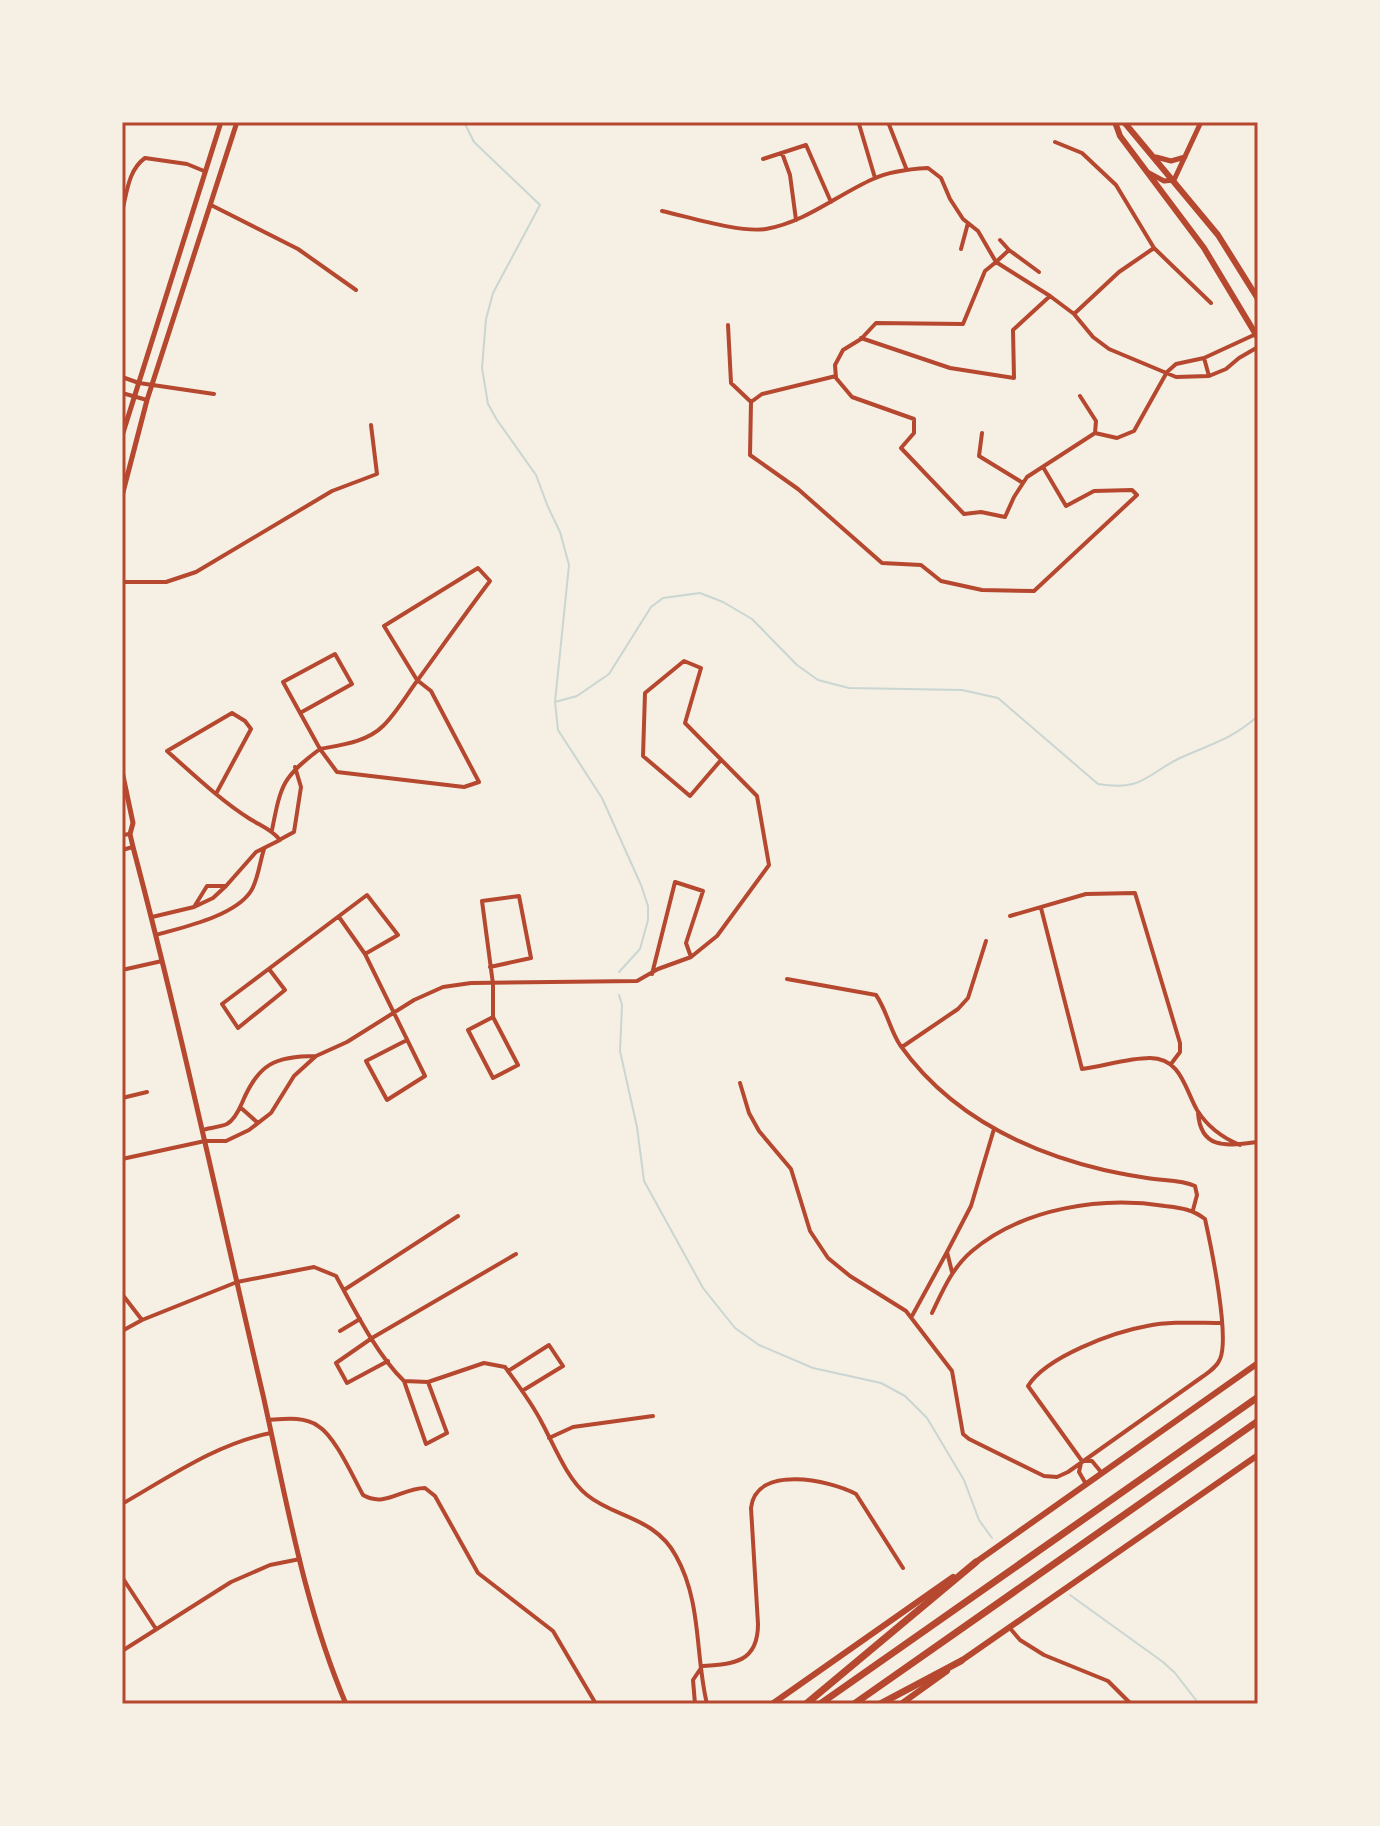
<svg xmlns="http://www.w3.org/2000/svg" width="1380" height="1826" viewBox="0 0 1380 1826" font-family="Cabin,sans-serif">
<rect width="100%" height="100%" fill="#f6efe4"/>
<g fill="none" stroke-linecap="round" stroke-linejoin="round">
<path stroke="#c9d6d2" stroke-width="2" d="M464,122L474,142L540,205L493,293L486,319L482,368L488,404L497,420L536,475L548,507L560,532L569,565L555,702L558,730L602,798L641,885L648,906V920L640,949L619,972
M555,702L577,696L609,674L651,607L663,598L700,593L723,602L752,619L797,665L818,680L849,688L962,690L998,698L1098,784C1144,791 1145,775 1180,758C1213,743 1229,741 1258,716
M619,995L622,1005L620,1051L637,1127L644,1181L703,1288L735,1328L759,1345L813,1368L881,1383L905,1396L927,1418L964,1480L979,1520L992,1538
M1070,1595L1163,1662L1175,1673L1199,1704"/>
<path stroke="#b5482f" stroke-width="4" d="M863,122L859,124L875,178
M888,122L906,168
M1055,142L1082,153L1116,185L1154,248
M782,153L790,175L796,220
M763,159L806,145L831,202
M211,205L298,249L356,290
M662,211C689,217 740,233 766,229C806,222 837,195 873,179C890,171 909,169 928,168L941,178L950,199L963,219L978,231L996,262L985,271L963,324L876,323L861,339L843,350L835,365L836,378L852,397L914,419V433L901,448L964,514L981,512L1005,517L1014,497L1027,477L1095,433L1117,438L1134,431L1167,372L1176,364L1204,358L1256,334
M122,212C127,193 128,170 145,158L187,164L204,171
M961,249L968,223
M1009,250L1039,272
M1050,296L1074,314L1093,337L1109,349L1176,377L1209,376L1226,369L1239,358L1258,347
M1074,314L1119,272L1154,248L1211,303
M728,325L731,383L751,402L750,455L798,489L882,563L921,565L941,581L982,590L1034,591L1137,495L1132,490L1094,491L1066,506L1043,467
M861,338L950,368L1014,378L1013,330L1050,296L996,262L1009,250L1000,240
M1204,358L1209,376
M122,377L139,383L214,394
M122,393L147,400
M1080,396L1096,421L1095,433
M751,402L762,394L836,376
M982,433L979,456L1023,483
M122,582H166L196,572L332,491L377,474L371,425
M417,680L431,691L479,782L464,787L337,772L320,749C341,745 367,742 383,726C396,713 406,696 417,681C441,648 465,614 490,581L478,568L384,626L417,680
M272,830C281,785 282,777 320,749L283,682L335,654L352,684L300,713
M122,835L130,834
M281,839L294,832L301,787L295,767
M122,850L133,847
M194,907L213,898L226,886
M1041,908L1082,1069C1104,1066 1128,1058 1150,1058C1181,1058 1185,1089 1197,1110C1207,1126 1223,1138 1240,1145
M1010,916L1086,894L1135,893L1180,1043V1052L1171,1064
M152,917L194,907L207,886H226L256,852L280,840C271,829 261,826 250,819C220,800 193,774 167,751L232,713L245,721L251,729L217,792
M339,917L365,954
M156,935C184,927 235,916 251,891C258,880 260,861 264,849
M691,957L717,936L769,865L757,796L685,723L701,668L684,661L645,693L643,756L690,796L721,760
M490,967L531,958L519,896L482,901L493,984V1017L518,1065L493,1078L468,1030L493,1017
M269,969L285,990L238,1028L222,1004L367,895L398,935L365,954L425,1076L387,1100L366,1061L407,1040
M122,970L162,961
M787,979L876,995C887,1011 890,1030 900,1045C949,1114 1024,1151 1104,1170C1118,1173 1133,1176 1147,1178C1163,1181 1180,1179 1195,1186L1197,1195L1193,1210
M902,1047L958,1009L968,998L986,941
M740,1083L749,1113L759,1131L791,1169L810,1231L828,1258L850,1276L906,1311L952,1371L963,1434L969,1439L1044,1476L1057,1477L1068,1472L1202,1377C1209,1372 1217,1367 1220,1359C1230,1337 1211,1246 1205,1219C1192,1209 1181,1208 1165,1206C1101,1196 1023,1208 972,1251C952,1268 943,1290 932,1313
M122,1098L147,1092
M240,1107L258,1123
M1198,1113C1201,1152 1230,1145 1258,1142
M202,1130C209,1128 220,1127 227,1124C234,1120 239,1110 242,1103C258,1064 275,1056 316,1056
M122,1159L205,1141H226L249,1130L271,1113L294,1076L316,1056L347,1042L414,1000L443,987L471,983L637,981L658,969L691,957L686,943L703,891L675,882L652,974
M952,1272L947,1252L971,1206L994,1129
M344,1290L458,1216
M122,1294L142,1320
M912,1316L947,1252
M122,1331L142,1320L237,1282L314,1267L336,1276C354,1309 377,1355 404,1381L428,1382L484,1363L505,1367C518,1385 532,1403 542,1423C554,1445 567,1479 587,1495C615,1518 655,1517 676,1556C702,1602 695,1655 707,1704
M340,1331L360,1319
M388,1361L347,1383L336,1363L372,1338L516,1254
M508,1371L549,1345L563,1366L522,1391
M404,1381L426,1444L447,1433L428,1382
M268,1420C284,1419 304,1416 318,1426C335,1436 353,1477 363,1495C385,1508 402,1488 425,1488L435,1496L478,1573L553,1631L596,1704
M549,1438L573,1427L653,1416
M1081,1463L1079,1472L1086,1484
M1101,1472L1092,1461H1082L1028,1386C1046,1357 1113,1332 1147,1326C1171,1321 1197,1323 1222,1323
M122,1504C169,1477 218,1443 271,1433
M122,1577L156,1629
M1009,1627L1020,1640L1044,1655L1108,1681L1131,1704
M122,1651L231,1582L270,1565L300,1559
M702,1666C733,1664 758,1663 758,1624L751,1508C756,1464 830,1480 856,1494L903,1568
M695,1704L693,1680L701,1668"/>
<path stroke="#b5482f" stroke-width="5" d="M1156,157L1171,161L1185,157
M1149,173L1164,181L1174,180L1201,122
M122,436L221,122
M122,496L147,400L237,122
M122,771L133,823L130,834L133,847C181,1028 220,1212 263,1395C286,1498 304,1606 346,1704"/>
<path stroke="#b5482f" stroke-width="6" d="M772,1704L953,1577
M901,1704L947,1671"/>
<path stroke="#b5482f" stroke-width="6" d="M1115,122L1120,136L1204,248L1258,338
M1124,122L1218,235L1258,299
M976,1562L1258,1363
M961,1661L1258,1455"/>
<path stroke="#b5482f" stroke-width="7" d="M806,1704L976,1562
M820,1704L1258,1397
M854,1704L1258,1421
M880,1704L961,1661"/>
</g>
<rect width="1380" height="1826" fill="none" stroke="#f6efe4" stroke-width="248"/>
<rect x="124" y="124" width="1132" height="1578" fill="none" stroke="#b5482f" stroke-width="3"/>
</svg>
